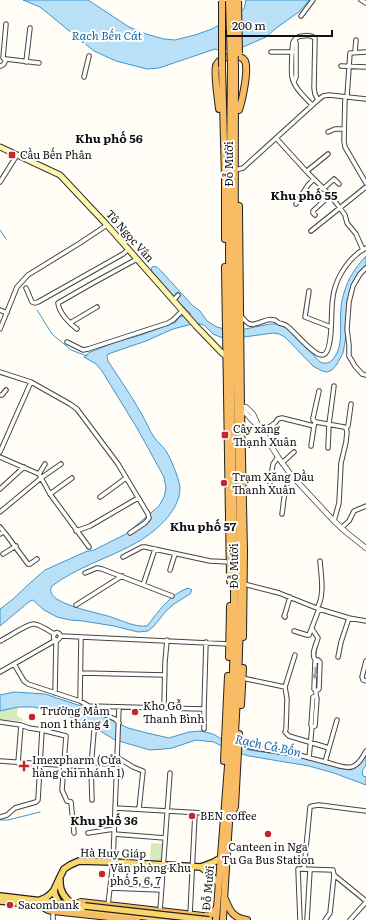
<svg xmlns="http://www.w3.org/2000/svg" width="366" height="920" viewBox="0 0 366 920" font-family="Literata,serif">
<rect width="100%" height="100%" fill="#fffdf5"/>
<path fill="#d5ebbd" d="M18,707L17,716H19V718H22L23,721L0,720V711Z
M151,843L162,844L161,861L150,860Z"/>
<path fill="#b9e0f7" stroke="#3f96cf" d="M23,0H88L129,27L146,34L164,39L175,40L195,35L212,29L226,21L244,9L246,0H309L300,11L275,29L266,37L243,47L218,50L215,49L159,68L147,69L116,61L94,51L40,7Z
M366,256V266L358,277L353,286L345,342L343,353L337,364L332,370L327,372L322,371L313,366L285,337L279,334L273,333L237,338L220,337L213,334L204,325L196,323L173,329L146,341L108,354L107,357L108,361C119,378 131,395 141,413C146,421 149,430 154,437C157,442 163,446 166,451C171,459 179,478 180,488C180,512 153,534 134,544C107,559 77,567 52,586C51,588 50,589 51,592C54,605 99,613 111,617C123,621 134,627 147,626C159,611 169,595 188,588L192,590L190,594L174,604L166,611L154,626L148,631L138,632L114,626L83,621L70,620L57,617L44,610L33,600L30,601L0,626V609L12,600L30,583L45,570L85,552L94,550L126,534L159,506L164,497L166,488L164,477L137,428L102,371L96,364L84,357L90,352L116,342L141,335L176,322L179,317L191,314L170,294L157,279L151,270L152,267C156,265 159,269 162,272L193,306L200,311L207,321L217,327L224,329L240,330L270,324H279L284,325L289,328L319,361C323,364 327,364 331,361C345,349 339,324 341,308C341,303 343,297 344,293C348,278 356,267 366,256Z
M14,692L45,694L90,709L128,728L147,733L169,738L189,732L201,731L213,734L225,741L249,750L311,759L330,764L338,768L350,770L359,765L366,756C366,759 366,763 366,765C364,769 361,770 363,776L366,777V785L334,773L309,766L249,756L227,749L214,742L196,740L172,748L164,749L150,750L115,740L92,726L65,715L34,707H18L0,711V695Z"/>
<g fill="none" stroke-linecap="round" stroke-linejoin="round">
<path stroke="#3f96cf" stroke-width="1" d="M0,230L6,239
M37,310L52,334L71,350L87,356
M0,820H8L40,812"/>
<defs>
<path id="minor" d="M361,0L366,3
M301,16L313,0
M271,52H293
M355,52L356,40
M6,60L3,58L6,24
M26,62L30,28
M0,66H1L4,64L6,59L39,63
M341,66L366,67
M84,77L89,56
M294,82L296,77V43L295,40
M345,97L344,141L345,147L366,183
M347,97L350,53L366,52
M312,105C305,97 294,88 292,77C291,73 292,45 293,42C295,38 298,36 303,36C308,35 311,35 315,38L314,88L315,94L318,100
M328,132L335,129H344
M276,138L307,172
M328,154L307,171V172L330,195L340,208L345,215L347,223L356,234L363,250
M235,170L243,168L318,100L323,96L329,95L366,99
M0,182L17,155
M323,189L334,179L339,184
M296,204L308,185L314,179
M315,215L313,213V211L330,195
M311,231L366,187
M366,268L360,274L353,286L349,302L347,329L349,345V356L355,366L362,374L366,375
M26,288L32,302L35,303L38,302L123,254L129,249
M309,291L305,317L331,327
M173,301L178,295
M0,310L7,313
M241,316C244,319 246,323 250,324C258,326 266,317 274,320C276,320 277,322 279,323C282,324 285,324 287,326C295,332 314,356 322,355C333,355 331,315 332,307C332,302 333,296 334,291C338,275 350,256 366,248
M70,323L97,307
M0,329L17,287L28,275L80,243L107,225
M77,329C70,324 59,313 58,303L93,283L137,259
M67,342L83,350L88,349L168,323L173,320L182,311
M0,372L31,382L70,404L77,409L118,464L148,514L149,518L145,523L130,533
M0,395H2L6,390
M316,422L313,420V418L319,391
M346,428L348,426L351,404
M262,432L275,423L278,419L282,418L314,426
M311,446L314,426L315,423L316,422L344,427L346,428L347,432L346,442L341,463L339,503L334,521
M328,448L329,424L334,386
M0,452L31,382
M0,457L39,474L50,494L89,547
M282,463L294,452
M39,474L45,464
M270,483L273,464L278,457
M0,489L24,467
M50,494L72,478
M100,497L126,478
M0,512L41,478L61,464
M282,514C284,501 284,486 291,475
M0,527L4,532L0,534
M341,528L349,521L354,511L366,506
M76,531L90,526L138,498
M4,532L5,533L28,564H30L37,559
M3,554L16,546
M123,557L142,547H145L210,561L230,562
M170,570L175,554
M85,573L97,568L102,569L172,596
M244,584L279,593L319,609L349,618L366,621
M143,585L155,549
M76,605L122,576
M317,608C325,596 321,575 320,561
M285,617L284,616L285,614L290,597
M312,629L318,638C316,645 311,653 315,660H318
M294,631L307,635H309L319,609
M61,636C57,644 52,639 54,635C56,630 60,634 61,636L229,644
M0,641C7,638 28,623 34,624C41,625 48,630 54,634
M295,655L285,687L287,699L286,729L285,732L289,736L329,748L325,762C346,767 354,775 366,751
M338,657L341,642L349,618
M366,661L362,677L363,680L366,681
M14,664L24,681L28,684L80,701L101,713L115,719L119,723
M0,672L56,640
M81,673L165,675
M242,678L285,687
M55,693L56,643L57,640
M316,696V691L319,689L320,662L318,660L315,662L314,689L316,691
M80,701L81,637
M89,706L162,708L164,706L165,662L167,640
M162,708L204,709L206,642
M204,709V729
M0,722L21,725L29,728L42,730L66,736L62,790L67,801L71,802L74,833
M240,734L243,743L250,747L299,755L325,762
M329,748L337,720
M117,757L133,767L143,771L139,809
M309,758L312,727L311,725L313,697L316,696L317,698L315,726L312,727
M0,761L117,769
M18,763L21,725
M92,800L91,767L94,731
M115,808L220,814
M0,817L7,815L15,808L36,802L38,800L42,730
M88,833L114,829
M114,834L165,838
M304,869L310,807L312,806L319,805L366,811
M334,875L366,901
M110,888L161,890
M108,905L113,862L119,707
M53,911V920
M160,911L170,773
M190,915L195,813
M300,920L298,869H300L333,870L334,875L330,913L325,920
M307,920L310,870
M350,920L366,902"/>
<path id="tertiary" d="M258,425C251,421 248,414 241,409L243,407H246L253,414L258,425L278,457L291,475L334,521L347,533L366,548"/>
<path id="secondary" d="M0,147L60,175L107,225L196,326L222,353L226,356L229,357"/>
<path id="primary" d="M201,867L211,875L218,883
M60,880C59,891 64,898 73,904
M0,896L59,903L74,904L85,906
M40,900C46,898 50,896 54,890
M0,901L84,910L174,920
M59,903L55,895L54,890L60,877L64,869L70,865L79,861L113,862L201,867L214,862L221,858"/>
<path id="trunk" d="M222,67L225,179V239
M219,109C218,100 214,74 216,66C219,56 240,52 245,61C249,70 242,101 239,110
M239,206L241,409L244,551L243,637
M225,267L230,581
M229,657L230,606
M241,705L243,668
M224,761L228,676
M231,816L235,807L239,734
M225,899C230,911 233,918 247,920
M59,903L62,908
M74,904L81,902L203,916C210,916 212,915 216,909
M41,906L48,910L53,911L137,920
M216,920L230,740L234,644V546L229,255L231,67
M223,920C228,817 239,715 240,612C241,517 238,423 236,329C234,241 235,154 235,67"/>
</defs>
<use href="#minor" stroke="#444" stroke-width="5.5"/>
<use href="#tertiary" stroke="#444" stroke-width="6"/>
<use href="#secondary" stroke="#333" stroke-width="7"/>
<use href="#primary" stroke="#222" stroke-width="8"/>
<use href="#trunk" stroke="#222" stroke-width="8"/>
<use href="#minor" stroke="#fff" stroke-width="3.5"/>
<use href="#tertiary" stroke="#fff" stroke-width="4.5"/>
<use href="#secondary" stroke="#fff6b0" stroke-width="5"/>
<use href="#primary" stroke="#f9d66b" stroke-width="5.5"/>
<use href="#trunk" stroke="#f7bc64" stroke-width="6"/>
<defs>
<path id="primary-bridge" d="M85,906L209,920"/>
<path id="trunk-bridge" d="M222,1V67
M229,1L231,67
M233,1L235,67
M238,1L239,53"/>
</defs>
<use href="#primary-bridge" stroke="#222" stroke-width="8" stroke-linecap="butt"/>
<use href="#trunk-bridge" stroke="#222" stroke-width="8" stroke-linecap="butt"/>
<use href="#primary-bridge" stroke="#f9d66b" stroke-width="5.5"/>
<use href="#trunk-bridge" stroke="#f7bc64" stroke-width="6"/>
</g>
<defs><path id="oneway-solid" d="M-6-.8H1V-3.2L6.5 0L1 3.2V.8H-6Z"/></defs>
<use fill="#a0a0a0" href="#oneway-solid" transform="translate(315 673) rotate(92)"/>
<g fill="#c4262e" stroke="#fff" stroke-width="1.5">
<rect x="8" y="151" width="8" height="8" rx="2"/>
<rect x="221" y="431" width="8" height="8" rx="2"/>
<circle cx="224" cy="483" r="4"/>
<circle cx="135" cy="712" r="4"/>
<circle cx="32" cy="717" r="4"/>
<path d="M22 760h4v4h4v4h-4v4h-4v-4h-4v-4h4z"/>
<circle cx="192" cy="816" r="4"/>
<circle cx="268" cy="834" r="4"/>
<circle cx="102" cy="874" r="4"/>
<circle cx="10" cy="905" r="4"/>
</g>
<g text-anchor="middle" stroke-width="4" stroke-linejoin="round" paint-order="stroke">
<g font-size="11" fill="#111" stroke="#fff" text-anchor="start">
<text x="20" y="159">Cầu Bến Phân</text>
<text x="233" y="433">Cây xăng<tspan x="233" dy="13">Thạnh Xuân</tspan></text>
<text x="232" y="481">Trạm Xăng Dầu<tspan x="232" dy="13">Thanh Xuân</tspan></text>
<text x="143" y="710">Kho Gỗ<tspan x="143" dy="13">Thanh Bình</tspan></text>
<text x="40" y="715">Trường Mầm<tspan x="40" dy="13">non 1 tháng 4</tspan></text>
<text x="32" y="764">Imexpharm (Cửa<tspan x="32" dy="13">hàng chi nhánh 1)</tspan></text>
<text x="200" y="820">BEN coffee</text>
<text x="268" y="851" text-anchor="middle">Canteen in Nga<tspan x="268" dy="13">Tu Ga Bus Station</tspan></text>
<text x="110" y="872">Văn phòng Khu<tspan x="110" dy="13">phố 5, 6, 7</tspan></text>
<text x="18" y="909">Sacombank</text>
</g>
<g font-size="11" fill="#111" stroke="#fff">
<text transform="translate(229 164) rotate(-90)" y="4">Đỗ Mười</text>
<text transform="translate(130 236) rotate(48)" y="4">Tô Ngọc Vân</text>
<text transform="translate(234 566) rotate(-90)" y="4">Đỗ Mười</text>
<text transform="translate(113 853) rotate(1)" y="4">Hà Huy Giáp</text>
<text transform="translate(208 888) rotate(-85)" y="4">Đỗ Mười</text>
</g>
<g font-size="12" font-style="italic" fill="#1768a6" stroke="#fff">
<text x="107" y="40">Rạch Bến Cát</text>
<text transform="translate(268 746) rotate(12)" y="4">Rạch Cả Bốn</text>
</g>
<g font-size="12" font-weight="bold" fill="#111" stroke="#fff">
<text x="109" y="143">Khu phố 56</text>
<text x="304" y="200">Khu phố 55</text>
<text x="203" y="531">Khu phố 57</text>
<text x="104" y="825">Khu phố 36</text>
</g>
</g>
<path d="M226 30v6h106v-6" fill="none" stroke="#111111" stroke-width="2"/>
<text x="232" y="30" font-size="12" fill="#111111" stroke="#ffffff" stroke-width="3" paint-order="stroke">200 m</text>
</svg>
